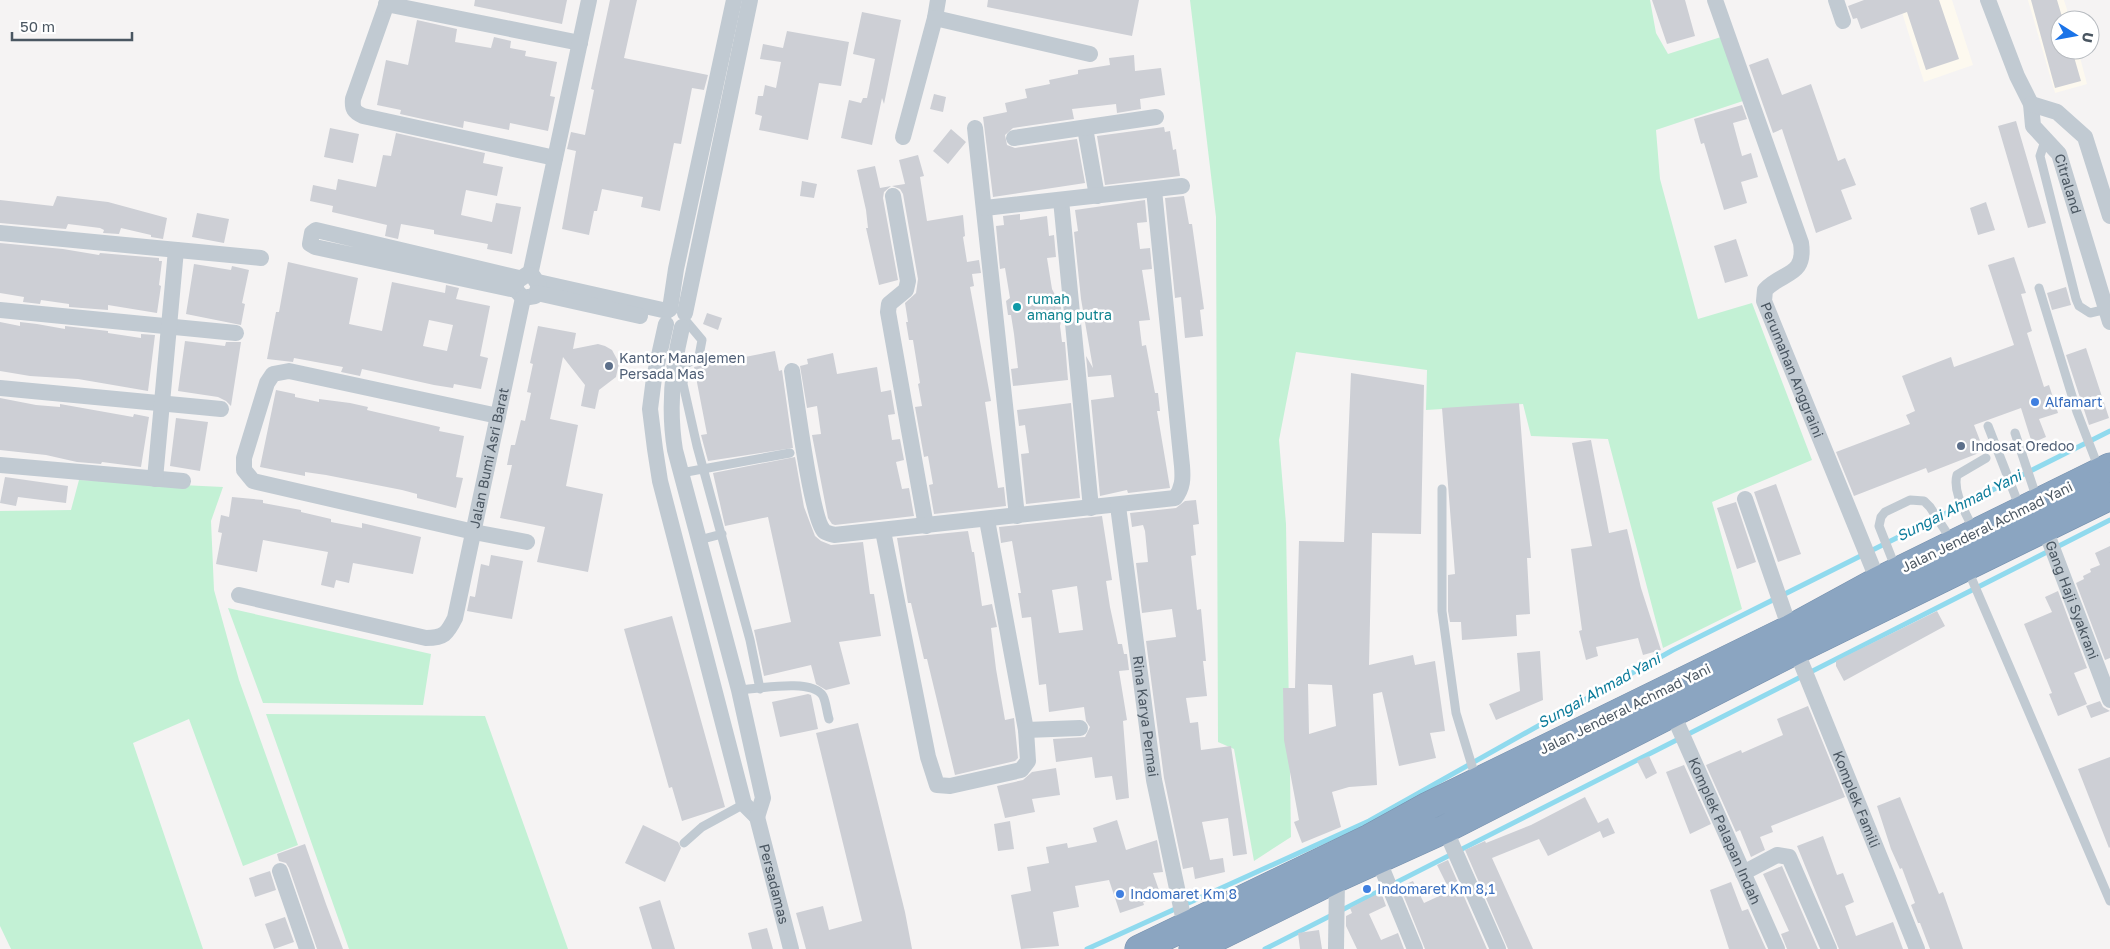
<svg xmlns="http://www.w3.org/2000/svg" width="2110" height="949" viewBox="0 0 2110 949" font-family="'Golos Text',sans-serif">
<rect width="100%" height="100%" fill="#f5f3f3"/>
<path fill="#fdf9ef" d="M1898,0H1952L1973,65L1924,82Z
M2028,0H2064L2070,20H2060V50H2078L2087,84L2055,93Z"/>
<path fill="#c3f1d5" d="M1190,0H1650L1656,33L1668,54L1721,37L1743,101L1656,130L1660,179L1698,319L1752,303L1812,460L1712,502L1742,609L1663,648L1608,439L1531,436L1523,404L1426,410L1427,370L1296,352L1279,440L1286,524L1291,837L1254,861L1234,749L1218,742L1216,217Z
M79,480L223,487L211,521L214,590L239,680L298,845L243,866L189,719L133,743L203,949H11L0,926V511L71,510Z
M228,608L431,654L423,705L263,703Z
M266,714L485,716L568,949H349Z"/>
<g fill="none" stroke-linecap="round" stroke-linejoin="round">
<path stroke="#90daee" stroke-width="5" d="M1087,949L1369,821L1673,650L2110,431
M1265,949L2110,520"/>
</g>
<path fill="#cdcfd5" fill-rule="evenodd" d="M475,0H567L562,24L474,6Z
M610,0H637L624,58L708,75L704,90L692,88L681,144L674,143L660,211L641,207L643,197L602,189L597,211H594L589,235L562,229L576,151L567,149L571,132L585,135L594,90L591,89Z
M988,0H1139L1132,36L987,7Z
M1652,0H1685L1695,36L1667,44Z
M1864,0H1939L1959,59L1926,70L1907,12L1861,29L1857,18L1853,19L1848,6Z
M2031,0H2057L2063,20H2060V50H2072L2081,81L2055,88Z
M862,12L901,20L884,104L882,98L872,145L841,138L849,100L861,103L863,98H867L875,59L853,54Z
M417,20L457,29L455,42L491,48L494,37L511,41L510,48L526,51L525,56L557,62L550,96L555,97L548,131L510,123L509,130L464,121L463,128L400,114L401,110L377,105L386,60L408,65Z
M787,31L849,42L841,86L819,83L808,140L759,130L762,116L755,114L758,96H763L765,85L776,88L781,62L760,59L763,44L783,48Z
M1134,55L1135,71L1161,68L1165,95L1140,99L1141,109L1117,113L1116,104L1072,109L1074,119L1013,128L1005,135L1007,145L1015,148L1077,139L1085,183L993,197L983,117L1007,112L1005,103L1027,98L1025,89L1050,84L1049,80L1078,74V70L1110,65L1109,58Z
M1768,58L1782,95L1811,84L1838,161L1845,158L1856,185L1841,190L1852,219L1816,233L1782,129L1773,133L1749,65Z
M934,94L946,97L943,112L930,109Z
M1742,105L1747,119L1733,123L1742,156L1751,153L1758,177L1741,182L1747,203L1724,210L1704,143L1701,144L1694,119Z
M2016,121L2046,223L2028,228L1998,126Z
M1164,127L1165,132L1170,131L1173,150L1176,149L1180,176L1105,185L1097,136Z
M330,128L359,134L353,163L324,157Z
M951,129L966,142L948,164L933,151Z
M396,133L485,153L483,163L503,167L497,196L466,190L461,215L492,222L496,203L521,207L512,254L487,249L488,244L434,234V230L401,224L398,239L385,236L387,225L332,212L333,206L310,201L313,185L336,190L338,179L376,187L383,155L391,156Z
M918,155L924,176L920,177L927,221L963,215L965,236L963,237L967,262L979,260L981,273L972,274L974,286L970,287L991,401L985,402L998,488L1004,487L1006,506L934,514L929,485L933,484L928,456L924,457L915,407L922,406L918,384L920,383L913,340H909L906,322H908L905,303L916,293L918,279L903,194L900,189L892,186L905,184L899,160Z
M875,166L880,188L891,186L884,192L883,198L898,280L879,285L866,228H868L866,210L857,170Z
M802,181L817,184L814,198L800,196Z
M57,196L108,202L167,218L163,239L151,237V235L121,228L119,234L103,233L104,230L100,228L68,224L66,229L0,223V200L53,206Z
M1184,196L1189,224H1192L1204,309L1200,310L1203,336L1185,338L1181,297L1175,298L1165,198Z
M1145,200L1147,222L1137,223L1140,249L1150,248L1152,269L1142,270L1150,320L1139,321L1142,346L1146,345L1155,393H1158L1160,411H1157L1170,488L1128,493L1127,490L1100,496L1091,400L1114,397L1111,375L1088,377L1086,356L1093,368L1081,299L1074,232L1078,231L1075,210Z
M1986,202L1995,230L1978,235L1970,208Z
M197,213L229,219L224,243L192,237Z
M1020,214V220L1047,216L1049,236L1054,235L1056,257L1047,258L1052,289L1061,307L1062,318L1060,326L1062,342H1065L1068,380L1013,386L1011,369L1018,368L1014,334L1011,315H1008L1006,301L1010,298L1005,268L1000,269L996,226L1004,225L1003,216Z
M1736,239L1748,276L1725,283L1714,246Z
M0,243L63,249L99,255L100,253L159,258V261H162L159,285L161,286L157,313L108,305V310L69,307V304L41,300L40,304L23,302L24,297L0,293Z
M2014,257L2026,293L2021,294L2032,331L2027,333L2044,387L2049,385L2058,413L2039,419L2046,437L2032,443L2021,408L1974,425L1984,451L1928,473L1926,468L1854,496L1836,452L1910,424L1906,415L1915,411L1902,376L1951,357L1954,367L2014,345L1988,265Z
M288,262L358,278L349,324L382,331L392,282L445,293L446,285L459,288L456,299L490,306L480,356L488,358L481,389L454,384L453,388L434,385L362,369L360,376L341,372L343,367L294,358L293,362L267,359L276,312H279ZM429,320L453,325L447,351L423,346Z
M194,264L231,270L232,266L249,270L242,303L245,304L241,325L186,314Z
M2066,287L2071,305L2052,310L2047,293Z
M707,313L722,318L718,330L703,324Z
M0,322L20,326V322L37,324L65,329V326L108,331V333L141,338V334L155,335L148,391L78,379L30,376L0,371Z
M538,326L576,333L573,349L598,344L605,346L612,350L619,363L616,377L599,390L595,409L581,406L585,385L563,357L550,419L578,425L566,486L603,494L588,572L537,562L545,527L500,518L512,465H507L511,445H515L521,420L525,421L531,393L527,392L533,364L530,363Z
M185,341L225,346L226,342H241L231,406L226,401L218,397L178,391Z
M2086,348L2109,418L2089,425L2066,355Z
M775,351L779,371L782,370L793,448L708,461L701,435L707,434L694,367Z
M833,353L837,374L877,367L881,392L891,390L895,414L888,415L892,440L900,439L904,460L896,462L902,489L909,488L914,516L835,525L832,524L828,518L812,435L821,434L817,406L807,408L800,366L808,364L807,359Z
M1351,373L1424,385L1421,534L1372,533L1369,665L1413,655L1415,665L1435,661L1445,731L1430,733L1436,758L1399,766L1382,692L1373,694L1377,785L1349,787L1332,792L1341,827L1302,843L1294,822L1299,820L1284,740L1283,688H1295L1299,541L1344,542ZM1308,684L1332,685L1336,726L1309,734Z
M276,390L295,394V397L319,402V399L350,403L368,407L367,410L440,427L439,431L464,436L456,477L463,478L456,508L417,498V494L402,490L326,475L305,472V476L260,467Z
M0,398L36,405L60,407V404L133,417L134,414L149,417L141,467L102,462L101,464L77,462L46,455L0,450Z
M1071,403L1080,498L1026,504L1021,454L1029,453L1025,425L1019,426L1017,410Z
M1519,403L1531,558H1527L1530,614L1516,615L1517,636L1462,640L1461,622H1450L1448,611V575L1455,574L1442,408Z
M176,418L208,422L200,471L170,466Z
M1591,440L1609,533L1627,529L1641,588L1661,650L1643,655L1638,638L1596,647L1598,656L1586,660L1579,631L1582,630L1571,549L1592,546L1572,443Z
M795,457L804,507L815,536L821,541L831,545L863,542L870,594H874L881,636L839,642L850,684L826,690L816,684L811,665L764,676L754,630L791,622L768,517L725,526L713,473Z
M5,477L68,486L66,503L18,497L16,506L0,503Z
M1776,484L1801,554L1778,562L1754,492Z
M232,497L263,500V503L301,510V512L331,519V522L362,528V523L421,537L413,574L353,563L349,583L336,580L334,588L321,585L328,552L263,540L257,572L216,564L222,533L218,532L221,515L229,517Z
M1196,500L1199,524L1193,525L1196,555L1191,556L1197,610L1201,609L1206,661H1203L1207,696L1186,698L1190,723L1198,722L1201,750L1231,746L1247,854L1233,856L1228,818L1202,822L1210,860L1223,858L1225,872L1195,879L1193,867L1183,869L1164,778L1146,641L1176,637L1172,609L1142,613L1136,563L1148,562L1145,531L1143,525L1132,527L1130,513L1176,508L1185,501Z
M1736,502L1756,562L1737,569L1717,508Z
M1102,516L1112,580L1106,581L1110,607L1118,644H1122L1124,654H1127L1129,670L1119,671L1127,720L1123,721L1129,798L1116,800L1112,776L1095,778L1092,757L1056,762L1053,739L1085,737L1090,727L1086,721L1084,707L1049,712L1046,684L1039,685L1031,617L1022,618L1018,593H1021L1012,541L1001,543L999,527ZM1077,586L1083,630L1059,633L1052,590Z
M968,531L972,552H974L982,606L992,604L997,627L991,628L996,669L1005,720L1014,718L1018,758L1015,761L955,775L927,659H924L911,603H908L897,538Z
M2110,546V658L2105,660L2076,583L2084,579L2083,576L2091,572L2090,569L2100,565L2095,553Z
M491,555L523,561L512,619L467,611L470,596L475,597L481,564L489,566Z
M2058,591L2087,668L2074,673L2087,704L2058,716L2049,694L2052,693L2024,624L2052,612L2045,597Z
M1937,611L1945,626L1844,681L1836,666V661Z
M672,616L725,807L682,821L672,787L669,788L624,629Z
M1540,651L1543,700L1496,720L1489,704L1520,691L1517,653Z
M808,694L811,695L818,729L780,737L772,702Z
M2100,701L2103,707L2110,711L2091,718L2086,706Z
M1808,706L1845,797L1771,826L1773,832L1760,837L1765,850L1751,857L1740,830L1736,832L1706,765L1741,750L1742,753L1783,735L1777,719Z
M858,723L905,912L912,949H806L796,913L823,906L829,930L862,921L816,733Z
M1649,756L1657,773L1646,779L1637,761Z
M2110,757V847L2109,848L2078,769Z
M1684,765L1711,824L1690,834L1666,772Z
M1056,768L1060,795L1032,799L1035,812L1005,818L997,786L1023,780L1032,772Z
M1585,797L1598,823L1608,818L1615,833L1603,838L1600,831L1548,856L1539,839L1492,858L1533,949H1508L1465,850L1485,841L1486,843L1531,825Z
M1900,797L1939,894L1943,892L1963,949H1930L1920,923H1918L1911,905L1915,903L1902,868L1900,869L1891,849L1877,806Z
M1117,820L1126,850L1157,840L1163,872L1153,873L1161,896L1143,902L1144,905L1120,913L1109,880L1075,886L1079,907L1053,912L1059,946L1021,949L1011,895L1031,891L1027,867L1049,863L1046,847L1067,843L1068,848L1097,842L1093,828Z
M1010,821L1014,849L998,851L994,824Z
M643,825L678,842L681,848L665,882L625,863Z
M1823,836L1837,875L1843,873L1854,902L1845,906L1856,936L1893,922L1903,949H1839L1797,846Z
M305,844L326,904L343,949H317L289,868L286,863L279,861L277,854Z
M1448,860L1487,949H1425L1400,887L1413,881L1424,903L1450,891L1437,865Z
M1782,866L1818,949H1787L1781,934L1789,931L1763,874Z
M270,871L276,890L255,897L249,878Z
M1731,882L1742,911L1748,909L1766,949H1729L1710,890Z
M1381,892L1386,906L1369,914L1381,940L1398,933L1404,949H1357L1346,926V916L1352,913L1350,908Z
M660,900L675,949H652L639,907Z
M285,917L294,942L274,949L265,924Z
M767,928L773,949H752L748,933Z
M1319,930L1322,949H1300L1298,933Z"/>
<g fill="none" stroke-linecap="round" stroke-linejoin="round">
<defs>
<path id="highway" d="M1139,949L1370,838L1428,806L1790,629L1878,581L2110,467
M1193,949L1337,878L1445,829L1796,650L2110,496"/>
</defs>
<use href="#highway" stroke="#7690ad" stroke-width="29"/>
<path stroke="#c1cad2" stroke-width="9" d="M2046,138L2040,156L2076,299L2079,306L2090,313L2107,309
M2039,288L2077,412L2099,469
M686,321L702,340L699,356L685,365L683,384L697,446L750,640L760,689
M1988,426L2020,508
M2015,433L2037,499
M681,473L790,453
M1442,489V611L1456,713L1476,779
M1974,531C1967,515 1952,492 1957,475L1986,458
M699,540L722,534
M1967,568L2110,901
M1896,569L1879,526L1881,517L1885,512L1910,500L1924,501L1930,507L1952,541
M739,690C758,689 812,678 823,696C826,702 827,713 829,719
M684,843L702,827L746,803"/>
<g stroke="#c1cad2" stroke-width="16">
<path d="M388,0L353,99C352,109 354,112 363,116L555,158"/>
<path d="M938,0L935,18L1090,54"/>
<path id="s1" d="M1715,0L1801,243C1806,277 1783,271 1765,290L1764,301L1878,581"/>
<path d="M1836,0L1843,21"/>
<path id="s2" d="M1988,0L2017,76L2031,104L2033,126L2059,154L2110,322"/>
<path d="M386,4L580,43"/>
<path d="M2031,104L2057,112L2085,137L2110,216"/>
<path d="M975,128L1017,516"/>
<path d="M1085,128L1097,196"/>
<path d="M903,137L935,18"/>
<path d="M1014,138L1156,117"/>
<path d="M893,196L908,281L906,290L889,304L888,312L926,526"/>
<path d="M1061,200L1091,508"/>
<path d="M985,208L1182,186"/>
<path d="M0,233L261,258"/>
<path d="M530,275L589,0"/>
<path d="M538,282L667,311"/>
<path d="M516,290V282L526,275L533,276L539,286L535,296L523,298L516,290L315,247L310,244L312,233L316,230L519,278"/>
<path d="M537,293L640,316"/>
<path d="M670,309L676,269L734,0"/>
<path d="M0,310L236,333"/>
<path d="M685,313L750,0"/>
<path d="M666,324L654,378L650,409L655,449L660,481L744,804L757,817"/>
<path d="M682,327C672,368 668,407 675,450L739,690L763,798L757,817"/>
<path d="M792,371C796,396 811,518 824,531C826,533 831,534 834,535L1175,498C1183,488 1183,478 1182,466L1154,190"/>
<path d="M0,388L221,409"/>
<path d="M498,416L289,371L273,374L267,383L244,458V470L253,481L474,532L527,542"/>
<path d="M0,465L183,481"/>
<path d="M155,479L176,250"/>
<path d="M1745,499L1790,629"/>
<path id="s3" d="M1118,506L1154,780L1185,926"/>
<path id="s4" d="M2045,529L2110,700"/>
<path d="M883,531L928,757L937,785L950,786L1021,770L1028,761L1026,730L987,520"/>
<path id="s5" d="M239,595L426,638C444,638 447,634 455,618L523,298"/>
<path id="s6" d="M1796,650L1917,949"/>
<path id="s7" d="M1672,712L1777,949"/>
<path d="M1026,730L1080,728"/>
<path id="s8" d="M757,817L791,949"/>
<path d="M1445,829L1498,949"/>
<path d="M1378,859L1415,949"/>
<path d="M280,871L307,949"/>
<path d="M1743,873L1777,855L1789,857L1829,949"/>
<path d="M1336,949L1337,878"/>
</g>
<use href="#highway" stroke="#8ba5c1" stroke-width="28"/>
</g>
<circle fill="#0f9aa8" stroke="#fff" stroke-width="2" cx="1017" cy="307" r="5"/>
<g fill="#5c6f8a" stroke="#fff" stroke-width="2">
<circle cx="609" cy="366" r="5"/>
<circle cx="1961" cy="446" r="5"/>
</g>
<g fill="#3f7fe0" stroke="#fff" stroke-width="2">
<circle cx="2035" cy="402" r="5"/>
<circle cx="1367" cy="889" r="5"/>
<circle cx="1120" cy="894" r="5"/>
</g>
<g text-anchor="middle" stroke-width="5" stroke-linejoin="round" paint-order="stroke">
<g font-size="14" fill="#4a5661" stroke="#fff">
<text dy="5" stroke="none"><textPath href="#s2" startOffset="204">Citraland</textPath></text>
<text dy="5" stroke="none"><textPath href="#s1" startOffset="408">Perumahan Anggraini</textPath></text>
<text dy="5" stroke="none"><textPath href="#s5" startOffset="394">Jalan Bumi Asri Barat</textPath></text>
<text transform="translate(1987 527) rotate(-26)" y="5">Jalan Jenderal Achmad Yani</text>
<text dy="5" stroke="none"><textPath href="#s4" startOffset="76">Gang Haji Syakrani</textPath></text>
<text transform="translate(1625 709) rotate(-26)" y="5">Jalan Jenderal Achmad Yani</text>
<text dy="5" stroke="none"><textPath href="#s3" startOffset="212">Rina Karya Permai</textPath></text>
<text dy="5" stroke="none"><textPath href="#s6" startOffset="161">Komplek Famili</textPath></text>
<text dy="5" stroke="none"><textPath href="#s7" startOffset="130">Komplek Palapan Indah</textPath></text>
<text dy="5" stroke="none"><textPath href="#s8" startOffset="69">Persadamas</textPath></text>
</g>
<g font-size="14" fill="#0d838f" stroke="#fff" text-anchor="start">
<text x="1027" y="304">rumah<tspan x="1027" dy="16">amang putra</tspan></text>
</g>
<g font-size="14" fill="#4e5e75" stroke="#fff" text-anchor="start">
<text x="619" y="363">Kantor Manajemen<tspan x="619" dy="16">Persada Mas</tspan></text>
<text x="1971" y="451">Indosat Oredoo</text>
</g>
<g font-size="14" fill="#366cbe" stroke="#fff" text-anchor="start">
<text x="2045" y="407">Alfamart</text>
<text x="1377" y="894">Indomaret Km 8,1</text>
<text x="1130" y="899">Indomaret Km 8</text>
</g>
<g font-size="15" font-style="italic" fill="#0c7c9b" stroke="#fff">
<text transform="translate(1959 506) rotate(-27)" y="5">Sungai Ahmad Yani</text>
<text transform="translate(1599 691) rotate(-29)" y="5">Sungai Ahmad Yani</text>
</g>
</g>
<g transform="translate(2075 35) rotate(101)"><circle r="24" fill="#ffffff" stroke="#b7bbc0"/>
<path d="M0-4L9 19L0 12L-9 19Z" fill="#1a73e8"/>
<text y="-8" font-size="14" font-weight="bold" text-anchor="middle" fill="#4a5661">U</text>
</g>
<path d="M12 32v8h120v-8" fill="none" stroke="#4a5661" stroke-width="2.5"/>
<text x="20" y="32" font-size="15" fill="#4a5661" stroke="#ffffff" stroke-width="4" paint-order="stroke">50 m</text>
</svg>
